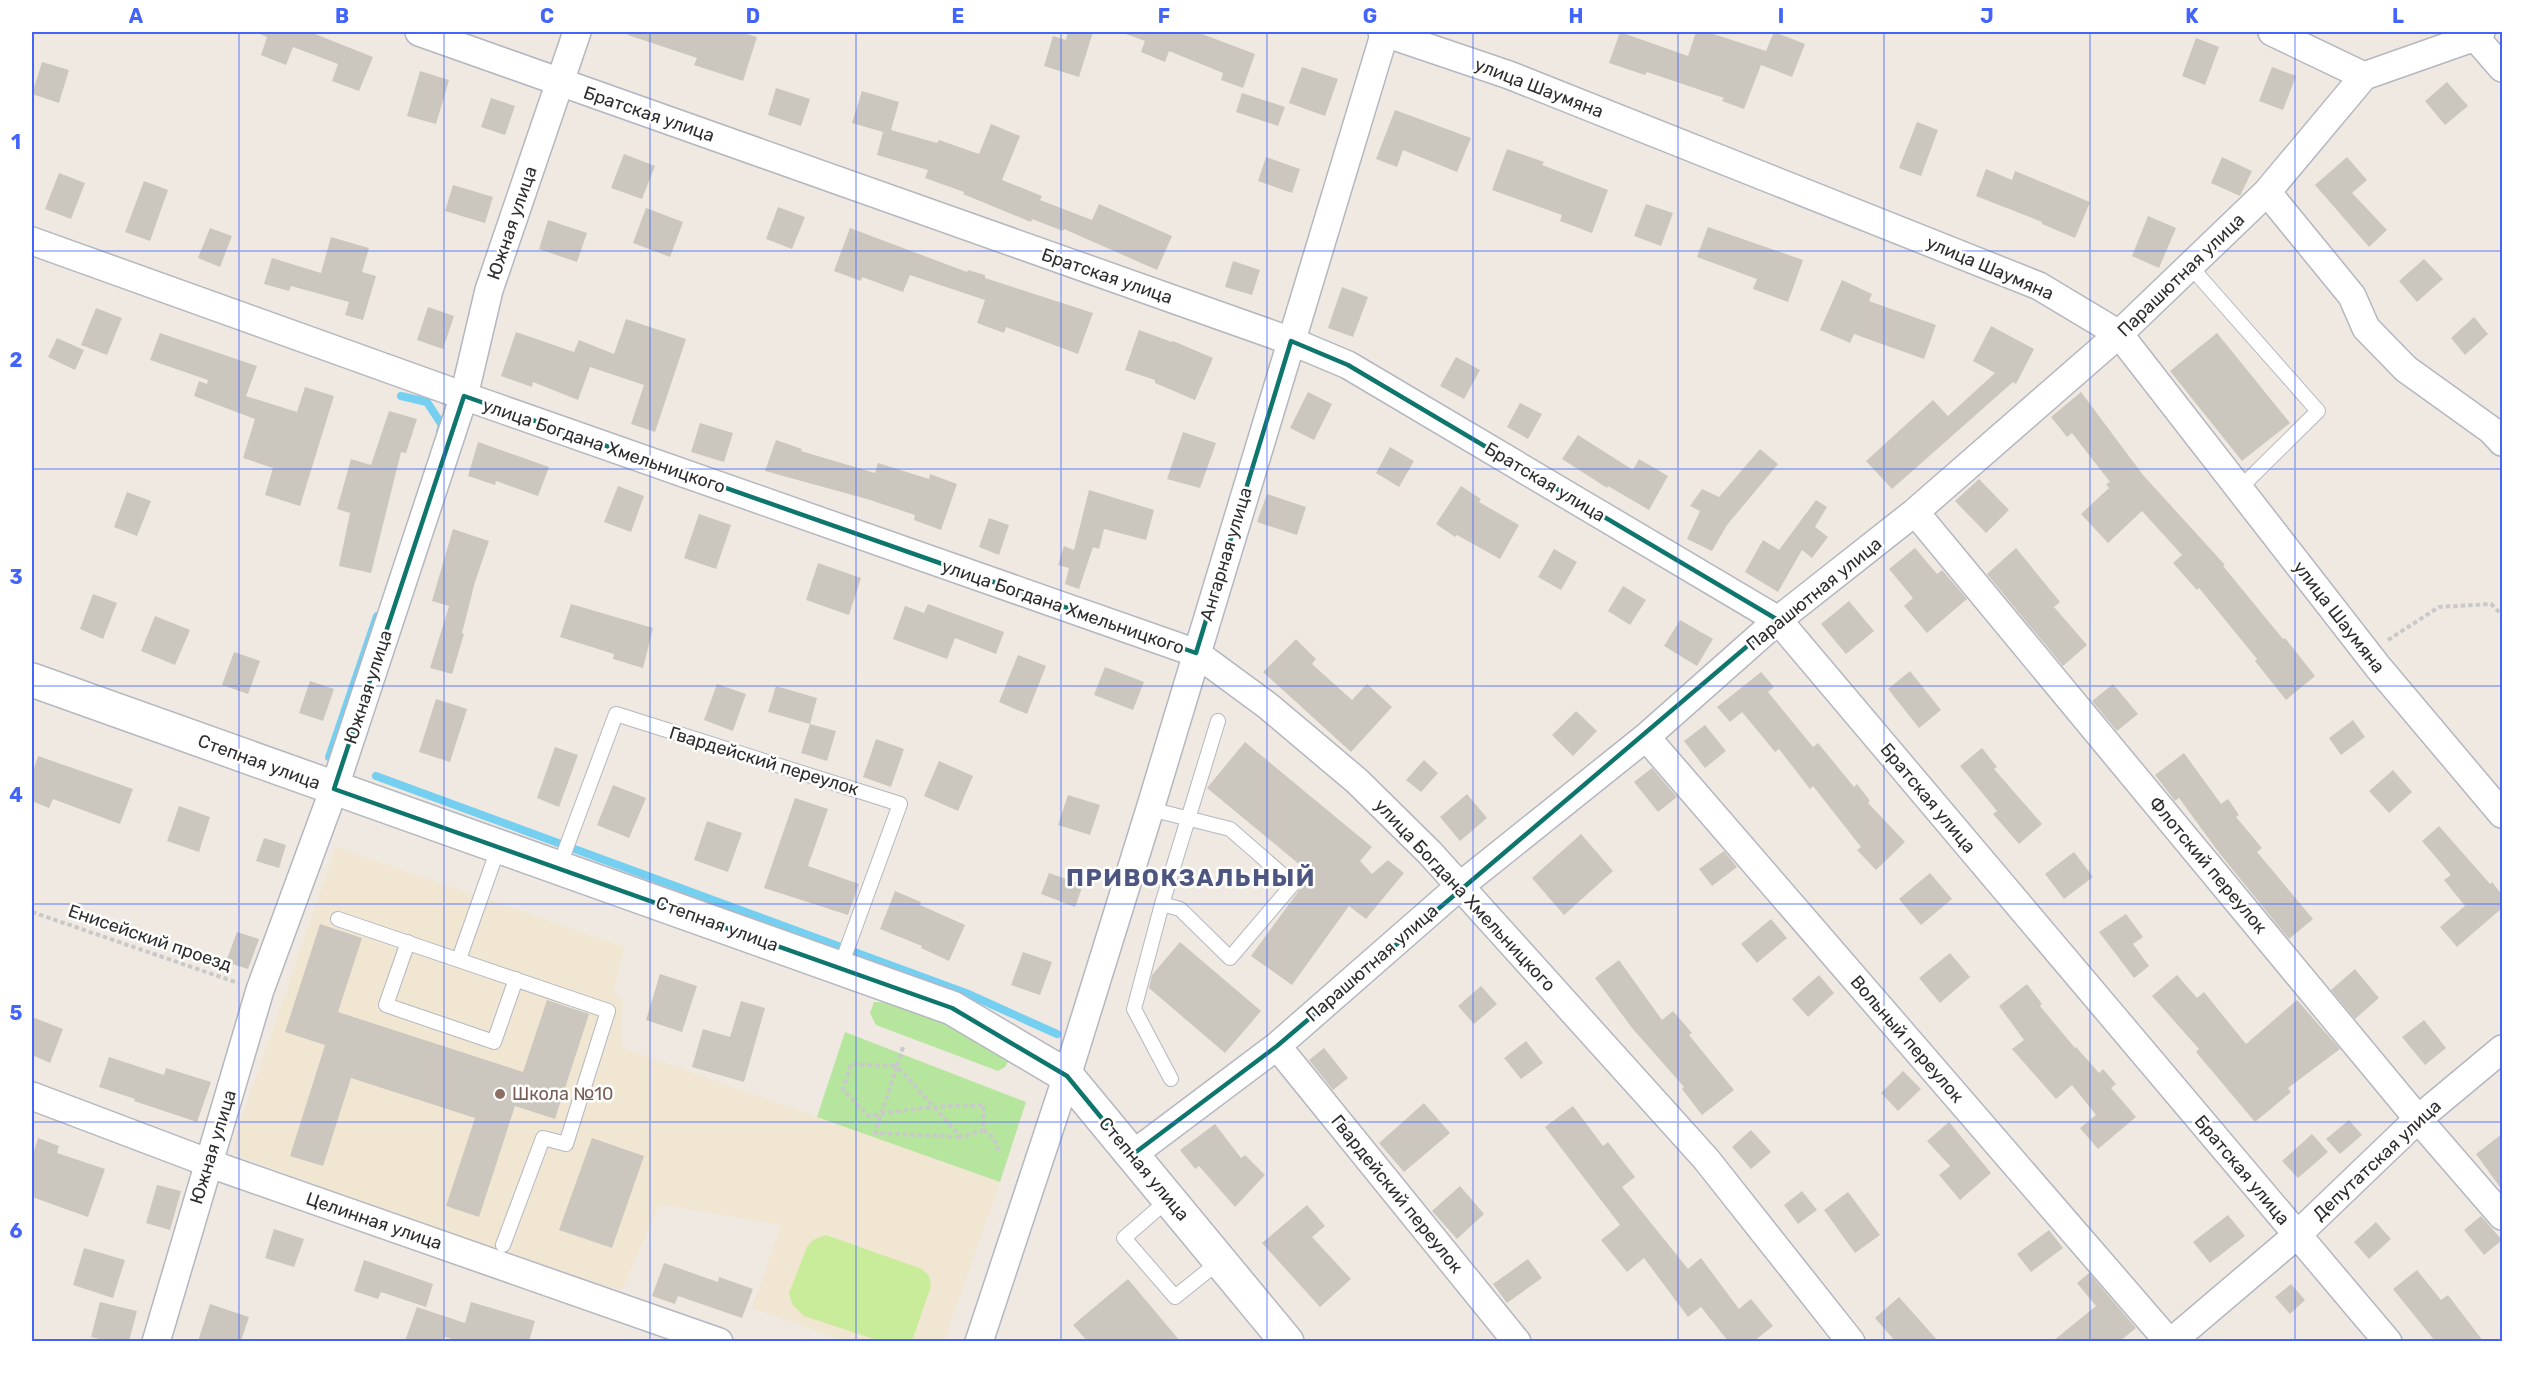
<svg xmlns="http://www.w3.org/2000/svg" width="2534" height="1373" viewBox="0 0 2534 1373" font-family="Rubik,sans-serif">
<rect width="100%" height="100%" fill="#efe9e1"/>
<path fill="#f0e6d1" d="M336,847L625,947L613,991L623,1001L621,1047L1000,1182L944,1341L847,1342L752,1308L781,1225L660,1204L622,1290L539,1267L235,1155L234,1141Z"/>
<path fill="#b6e59e" d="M874,1002L900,1003L997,1044L1009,1060L1005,1067L998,1071L876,1025L870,1013Z
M845,1032L1026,1102L1000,1182L817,1117Z"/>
<path fill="#c9ec9a" d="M826,1235L922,1269L929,1276L931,1286L912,1341H880L804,1316L792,1304L789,1293L807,1247L813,1240Z"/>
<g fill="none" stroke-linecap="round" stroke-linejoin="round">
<path stroke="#75cff0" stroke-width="8" d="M401,396L427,402L442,425L440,432
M329,757L377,616
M376,776L966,993L1057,1034"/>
</g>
<path fill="#cbc7bf" d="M258,32H310L373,57L359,91L332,81L338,64L293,47L286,65L261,55L267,37L257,33Z
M629,32H741L757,37L743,81L694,65L697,58L628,35Z
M1068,32H1093L1079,77L1044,66L1053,36L1066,40Z
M1620,32L1688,56L1696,32H1707L1766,51L1774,32L1805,44L1792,77L1761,65L1744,109L1722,101L1724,98L1647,72L1645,75L1609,63Z
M1123,33L1197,32L1255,54L1243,88L1221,80L1223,73L1169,51L1165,62L1141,52L1145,41Z
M2196,38L2219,47L2205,85L2182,76Z
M42,62L69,70L59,103L32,94Z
M1302,67L1338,79L1325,116L1289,103Z
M2272,67L2296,76L2283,110L2259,101Z
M420,71L449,80L436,124L407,116Z
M2447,82L2468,106L2445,125L2425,101Z
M776,88L810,99L801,126L768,115Z
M862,91L899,102L891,130L937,143L939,140L979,154L991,124L1020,136L1002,180L1042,196L1040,200L1092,220L1099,204L1172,236L1157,270L1064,229L1063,231L1032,219L1031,222L963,194L964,192L925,178L928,170L877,155L883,132L852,123Z
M1242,93L1285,107L1278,126L1236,112Z
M491,98L515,106L505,135L481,127Z
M1395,110L1471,138L1457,172L1403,150L1397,167L1376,159Z
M1917,122L1938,130L1921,176L1899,168Z
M1507,149L1544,162L1542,165L1608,190L1592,233L1560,221L1562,215L1492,190Z
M624,154L655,166L642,199L611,188Z
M1266,157L1300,169L1292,193L1258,181Z
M2222,157L2252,171L2240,196L2211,183Z
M2347,157L2367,180L2352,193L2387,230L2369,247L2315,185Z
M1986,169L2012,180L2015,171L2090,202L2075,238L2042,224V222L1976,196Z
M59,173L85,183L71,219L45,209Z
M144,181L168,190L150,241L125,232Z
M453,185L493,197L485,223L445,211Z
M1646,204L1673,213L1661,246L1634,236Z
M778,207L805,217L792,249L766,239Z
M646,208L683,222L670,257L633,243Z
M2148,216L2176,228L2159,268L2132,256Z
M548,220L587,233L577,262L539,249Z
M1708,227L1803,260L1788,302L1753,289L1757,279L1697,257Z
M210,228L232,236L220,267L198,258Z
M850,228L967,272L968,270L985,275V278L1093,313L1078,354L1006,327L1004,333L977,323L985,300L910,275L903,292L862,277L861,281L834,271Z
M331,237L369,248L362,272L376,276L363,320L345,315L349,302L291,286L289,291L264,284L272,258L321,273Z
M2424,259L2443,279L2417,302L2399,281Z
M1233,261L1260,270L1252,295L1225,287Z
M1842,280L1872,294L1869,301L1936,325L1924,359L1854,334L1850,343L1820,330Z
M1342,287L1368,297L1353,337L1328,328Z
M428,307L454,316L443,349L417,340Z
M96,308L122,318L107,355L81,345Z
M2474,317L2488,334L2465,355L2451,338Z
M626,319L686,339L655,432L631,424L644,385L590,367L578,400L533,382L532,387L501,376L516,332L574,352L579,340L614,354Z
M1991,326L2034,349L2016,384L2013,382L1892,489L1866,461L1933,400L1948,416L1995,373L1973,361Z
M1139,330L1172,342L1173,341L1213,358L1195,400L1155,383V380L1125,370Z
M160,333L257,366L246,396L297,412L305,387L334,396L300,506L265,495L273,468L243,458L255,419L194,396L199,381L207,384L208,380L150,360Z
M2217,333L2290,423L2242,461L2170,371Z
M57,338L84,350L75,370L48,357Z
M1456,357L1480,370L1464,399L1440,386Z
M1308,392L1332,404L1314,440L1290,428Z
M2081,392L2143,475L2225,565L2223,566L2283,639L2285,638L2315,676L2286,700L2255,661L2257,659L2199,588L2197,590L2173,563L2182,555L2142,511L2108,543L2081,514L2109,488L2106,484L2110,482L2072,433L2067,437L2051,417Z
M1520,403L1542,414L1528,439L1507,427Z
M389,411L417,419L406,453L401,452L371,573L339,566L350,513L337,509L351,459L371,465Z
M700,423L733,433L724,462L691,452Z
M1183,432L1216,443L1200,488L1167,479Z
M1578,435L1633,470L1639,459L1668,476L1649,510L1608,486L1607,488L1562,459Z
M776,440L802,449L801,451L875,473L878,463L929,479L930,474L957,484L941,530L914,520L915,515L867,499L765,471Z
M478,442L549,467L538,496L496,481L495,485L468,476Z
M1390,447L1414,461L1399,487L1376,473Z
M1760,449L1778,464L1727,525L1712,551L1687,539L1700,511L1690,506L1702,489L1719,497Z
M1979,479L2009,510L1986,533L1955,501Z
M618,486L644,496L631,532L604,522Z
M1461,486L1481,499L1479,502L1519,525L1500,559L1457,535L1455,537L1436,524Z
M1089,490L1154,510L1146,540L1104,529L1099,549L1093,547L1079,589L1065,584L1069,568L1058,565L1064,546L1074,550Z
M127,492L151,501L137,536L114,527Z
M1267,494L1306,507L1297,535L1257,522Z
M1816,500L1827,507L1815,527L1828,537L1812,558L1802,550L1778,592L1745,572L1763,540L1779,550Z
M699,514L731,525L716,569L684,558Z
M989,518L1009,525L999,555L979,547Z
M453,529L489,541L475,582L462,633L464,634L452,674L430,668L449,606L432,601Z
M1915,548L1937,574L1942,570L1967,599L1927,633L1904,606L1913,598L1889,569Z
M2016,548L2060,602L2054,607L2087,645L2063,666L1987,574Z
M1554,549L1577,562L1561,590L1538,577Z
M818,563L861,578L849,615L806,600Z
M1623,586L1646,600L1630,625L1608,611Z
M93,594L117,603L103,639L80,629Z
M1849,601L1874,631L1846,654L1821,624Z
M571,604L653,628L643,668L613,659L614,654L560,637Z
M928,604L1004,632L996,654L955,638L947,659L893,639L905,606L924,613Z
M155,616L190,630L175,665L141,651Z
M1680,620L1713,639L1697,666L1664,646Z
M1296,639L1316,659L1312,664L1352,700L1367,684L1392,707L1351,752L1263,672Z
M234,652L260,661L248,694L222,685Z
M1018,655L1046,666L1027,714L999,702Z
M1105,667L1144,682L1133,710L1094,695Z
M1910,671L1941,710L1919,728L1888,689Z
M1761,672L1774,687L1768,692L1813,747L1818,743L1854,787L1857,784L1870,801L1868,803L1905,842L1876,870L1857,850L1861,847L1813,786L1810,789L1779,749L1775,752L1742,712L1730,722L1717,707Z
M310,681L334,689L323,721L299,713Z
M717,684L746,694L733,731L704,720Z
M2113,684L2138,714L2117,731L2092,701Z
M776,686L817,698L810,724L768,712Z
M436,699L467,709L450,762L419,752Z
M1576,711L1597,731L1573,756L1552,735Z
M2353,720L2365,737L2341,755L2329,738Z
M810,724L836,731L827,761L801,753Z
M1705,725L1726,751L1705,768L1684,741Z
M876,739L904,749L891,787L863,777Z
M1245,742L1372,847L1360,861L1372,874L1388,860L1404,873L1366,919L1349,906L1292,985L1251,956L1311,874L1207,788Z
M555,747L578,755L559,807L537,798Z
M1982,748L1997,767L1994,769L2042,824L2019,844L1993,814L1997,811L1960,766Z
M2184,753L2221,804L2228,799L2239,815L2236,817L2262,848L2257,852L2313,919L2289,939L2220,854L2179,798L2175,801L2155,775Z
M38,756L133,789L120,824L53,799L49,808L32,801V774Z
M1424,760L1438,773L1421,792L1406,780Z
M939,761L973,776L958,811L924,796Z
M1652,768L1677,797L1658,812L1634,782Z
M2393,770L2412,792L2389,813L2369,791Z
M613,785L646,798L629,838L597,825Z
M1467,794L1487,818L1460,841L1440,817Z
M1068,795L1100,805L1090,835L1058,825Z
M795,798L828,809L808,866L859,884L848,915L764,888Z
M179,806L210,817L199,852L167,841Z
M707,821L742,833L728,872L694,860Z
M2439,826L2490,884L2492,882L2502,895V908L2457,947L2440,927L2465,906L2444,880L2451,875L2422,841Z
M1581,834L1613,871L1564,915L1532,878Z
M264,838L286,845L279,868L256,861Z
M1724,851L1737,867L1712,886L1699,869Z
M2074,852L2093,877L2064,899L2045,874Z
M1049,873L1083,885L1075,907L1041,894Z
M1930,873L1952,899L1921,925L1899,899Z
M895,891L921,902L920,905L965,925L949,961L921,948L922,946L880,929Z
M2126,914L2143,937L2133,944L2149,966L2134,978L2099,932Z
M1771,919L1787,938L1757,963L1741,944Z
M320,924L362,938L338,1012L523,1072L547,1000L589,1014L555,1119L515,1106L479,1217L446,1206L475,1118L351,1078L323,1166L290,1156L325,1045L285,1032Z
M237,932L259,939L248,969L226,962Z
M1180,942L1261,1011L1225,1053L1149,988L1152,975Z
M1023,952L1052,962L1040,995L1011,985Z
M1950,953L1970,977L1940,1003L1919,978Z
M1619,960L1662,1020L1673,1011L1692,1033L1689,1035L1734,1090L1702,1115L1682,1089L1684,1087L1632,1028L1595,978Z
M2355,969L2379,998L2355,1019L2331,990Z
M660,974L697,986L682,1032L646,1020Z
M1819,975L1834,993L1808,1017L1792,999Z
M2177,975L2197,998L2204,992L2246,1044L2297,1000L2340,1049L2288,1088L2291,1092L2255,1122L2196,1052L2199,1049L2152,996Z
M2027,984L2042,1004L2040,1006L2075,1048L2076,1047L2099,1073L2103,1069L2116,1084L2111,1088L2136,1117L2098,1149L2080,1128L2096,1115L2072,1085L2056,1099L2012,1049L2024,1040L1999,1006Z
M1481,986L1497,1004L1474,1024L1458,1006Z
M741,1001L765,1008L744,1082L692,1067L703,1029L730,1037Z
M32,1017L63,1029L50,1063L32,1055Z
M2424,1020L2446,1048L2425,1065L2402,1037Z
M1526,1041L1543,1063L1521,1079L1504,1058Z
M1324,1048L1348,1078L1333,1090L1309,1060Z
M109,1057L164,1075L166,1068L211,1082L197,1122L134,1101L135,1099L99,1087Z
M1903,1071L1921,1089L1898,1111L1881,1093Z
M1424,1103L1450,1133L1404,1172L1379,1143Z
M1573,1106L1603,1146L1608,1142L1635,1177L1622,1187L1688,1269L1701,1258L1739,1309L1751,1299L1773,1326L1754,1341H1728L1701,1307L1688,1317L1644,1258L1627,1272L1601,1240L1620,1225L1545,1127Z
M2349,1120L2362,1135L2340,1154L2326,1139Z
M1949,1122L1991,1173L1960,1200L1939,1175L1950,1166L1927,1141Z
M1215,1124L1241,1158L1245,1155L1265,1175L1235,1207L1199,1166L1195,1169L1180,1150Z
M1751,1130L1771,1152L1751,1169L1732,1147Z
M2312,1134L2328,1152L2298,1178L2282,1161Z
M2502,1134V1190L2476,1154Z
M38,1138L59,1146L57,1153L105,1169L88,1217L32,1197V1157Z
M592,1138L644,1156L612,1248L559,1230Z
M157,1185L181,1191L170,1230L146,1223Z
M1460,1186L1484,1214L1457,1239L1432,1211Z
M1802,1191L1817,1210L1798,1224L1784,1205Z
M1848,1192L1880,1235L1855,1253L1824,1210Z
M1307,1205L1325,1226L1312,1237L1351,1279L1320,1307L1262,1243Z
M2228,1215L2245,1236L2210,1263L2193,1242Z
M2481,1216L2502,1240L2484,1255L2464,1230Z
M2376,1222L2391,1239L2369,1259L2354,1242Z
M274,1229L304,1239L294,1267L265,1258Z
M2049,1230L2063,1248L2031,1272L2017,1254Z
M84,1248L125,1260L113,1298L73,1285Z
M1528,1259L1542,1278L1507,1303L1493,1284Z
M364,1260L433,1284L426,1307L381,1292L378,1299L354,1291Z
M664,1263L718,1282L719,1277L753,1289L742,1318L678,1296L675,1304L652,1296Z
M2417,1270L2441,1300L2448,1295L2483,1341H2435L2393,1289Z
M2089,1273L2136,1328L2120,1341H2053L2096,1306L2077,1283Z
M1128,1279L1180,1341H1087L1073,1325Z
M2291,1284L2305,1300L2290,1314L2275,1297Z
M1899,1297L1938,1341H1895L1875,1318Z
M100,1302L137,1311L129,1341H108L91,1337Z
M471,1302L535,1321L529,1341H459L445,1337L444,1341H405L417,1307L465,1323Z
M210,1304L249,1317L241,1341H198Z"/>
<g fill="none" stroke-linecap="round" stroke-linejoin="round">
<defs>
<path id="lane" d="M2190,266L2318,411L2239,489
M1150,809L1230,829L1293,884L1230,958L1180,909L1162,904L1134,1009L1171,1079
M559,867L616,714L900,804L840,968
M1162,904L1218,721
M338,919L608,1011L566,1144L543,1138L503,1245
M408,942L386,1005L494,1042L516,979
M459,959L499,846
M1169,1199L1124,1238L1175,1297L1220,1261"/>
<path id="street" d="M419,32L1291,341L1348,365L1778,620L2388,1342
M1382,32L1509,75L2039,286L2119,334L2378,667L2502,814
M2272,32L2364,76
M2475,37L2502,68
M2267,192L2352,296L2366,328L2406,369L2491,430L2502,442
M32,241L464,396L1196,653L1268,706L1357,781L1430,853L1706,1159L1851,1342
M1915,512L2418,1119L2502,1216
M1646,737L2169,1342
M1277,1046L1517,1342
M32,1096L225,1169L719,1342
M1132,1155L1277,1046L1460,886L1646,737L1778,620L1915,512L2119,334L2267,192L2364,76L2475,37L2481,32
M156,1342L260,990L334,789L464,396L489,290L577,32
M979,1342L1067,1076L1150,809L1385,32
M2171,1342L2297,1235L2418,1119L2502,1049"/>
<path id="secondary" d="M32,680L952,1008L1067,1076L1287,1342"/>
</defs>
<use href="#lane" stroke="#b4b7c1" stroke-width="16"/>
<use href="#street" stroke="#b4b7c1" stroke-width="30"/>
<use href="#secondary" stroke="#b4b7c1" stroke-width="36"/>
<path stroke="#c9c9c9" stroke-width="4" stroke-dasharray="4.5 3" stroke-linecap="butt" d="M2388,640L2439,607L2491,604L2502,615
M32,912L238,983
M903,1047L897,1066L961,1137L983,1130L984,1105C945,1105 908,1109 869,1116L843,1090L851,1064L897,1066L875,1133L961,1137
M983,1130L993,1137L999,1152"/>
<use href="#lane" stroke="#fff" stroke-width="14"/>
<use href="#street" stroke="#fff" stroke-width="27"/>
<use href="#secondary" stroke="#fff" stroke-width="33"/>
</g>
<path fill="none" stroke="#0f766e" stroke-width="4.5" stroke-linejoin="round" d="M1291,341L1348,365L1778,620L1277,1046L1132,1155L1067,1076L952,1008L334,789L464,396L1196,653Z"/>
<path fill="none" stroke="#4264fb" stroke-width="1.5" stroke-opacity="0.55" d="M239,32V1342M444,32V1342M650,32V1342M856,32V1342M1061,32V1342M1267,32V1342M1473,32V1342M1678,32V1342M1884,32V1342M2090,32V1342M2295,32V1342M32,251H2502M32,469H2502M32,686H2502M32,904H2502M32,1122H2502"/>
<circle fill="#8d6e63" stroke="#fff" stroke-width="2" cx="500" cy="1094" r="6"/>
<g text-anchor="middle" stroke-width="5" stroke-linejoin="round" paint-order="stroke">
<g font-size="18" fill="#2e2e2e" stroke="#fff">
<text transform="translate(1539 88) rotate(21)" y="6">улица Шаумяна</text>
<text transform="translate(649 114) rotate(19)" y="6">Братская улица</text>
<text transform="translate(512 223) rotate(-71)" y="6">Южная улица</text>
<text transform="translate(1990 268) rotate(23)" y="6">улица Шаумяна</text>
<text transform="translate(2181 275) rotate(-44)" y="6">Парашютная улица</text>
<text transform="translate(1107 276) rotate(19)" y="6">Братская улица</text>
<text transform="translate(604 446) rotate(19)" y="6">улица Богдана Хмельницкого</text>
<text transform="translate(1545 482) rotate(31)" y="6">Братская улица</text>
<text transform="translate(1226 554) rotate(-73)" y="6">Ангарная улица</text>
<text transform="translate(1814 594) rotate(-39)" y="6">Парашютная улица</text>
<text transform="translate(1063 607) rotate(19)" y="6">улица Богдана Хмельницкого</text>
<text transform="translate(2339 617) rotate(52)" y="6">улица Шаумяна</text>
<text transform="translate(368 687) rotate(-72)" y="6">Южная улица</text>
<text transform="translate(764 761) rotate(17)" y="6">Гвардейский переулок</text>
<text transform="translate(259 762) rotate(20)" y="6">Степная улица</text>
<text transform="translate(1928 798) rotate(50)" y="6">Братская улица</text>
<text transform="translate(2208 865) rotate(50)" y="6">Флотский переулок</text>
<text transform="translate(1465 895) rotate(47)" y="6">улица Богдана Хмельницкого</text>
<text transform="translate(717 924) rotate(20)" y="6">Степная улица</text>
<text transform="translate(150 938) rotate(19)" y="6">Енисейский проезд</text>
<text transform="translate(1372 963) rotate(-41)" y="6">Парашютная улица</text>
<text transform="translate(1907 1039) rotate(49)" y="6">Вольный переулок</text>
<text transform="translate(213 1147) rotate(-73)" y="6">Южная улица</text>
<text transform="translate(2377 1160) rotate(-43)" y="6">Депутатская улица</text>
<text transform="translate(1144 1169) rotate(50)" y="6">Степная улица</text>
<text transform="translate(2242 1170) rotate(50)" y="6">Братская улица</text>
<text transform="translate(1397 1194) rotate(51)" y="6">Гвардейский переулок</text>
<text transform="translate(374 1221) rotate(19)" y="6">Целинная улица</text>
</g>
<g font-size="18" fill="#785e54" stroke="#fff" text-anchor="start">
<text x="512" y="1100">Школа №10</text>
</g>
<g font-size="24" font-weight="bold" letter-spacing="1.5" fill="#4d5680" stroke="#fff">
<text x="1191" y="886">ПРИВОКЗАЛЬНЫЙ</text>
</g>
</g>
<rect width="2534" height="1373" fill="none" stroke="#ffffff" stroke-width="66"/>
<rect x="33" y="33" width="2468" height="1307" fill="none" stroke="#4264fb" stroke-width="2"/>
<g font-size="20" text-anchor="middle" font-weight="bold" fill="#4264fb">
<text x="136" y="23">A</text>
<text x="342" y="23">B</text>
<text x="547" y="23">C</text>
<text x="753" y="23">D</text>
<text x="958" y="23">E</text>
<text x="1164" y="23">F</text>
<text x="1370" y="23">G</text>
<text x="1576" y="23">H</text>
<text x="1781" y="23">I</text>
<text x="1987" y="23">J</text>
<text x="2192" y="23">K</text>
<text x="2398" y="23">L</text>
<text x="16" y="149">1</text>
<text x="16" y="367">2</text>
<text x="16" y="584">3</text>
<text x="16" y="802">4</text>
<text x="16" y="1020">5</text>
<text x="16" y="1238">6</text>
</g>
</svg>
